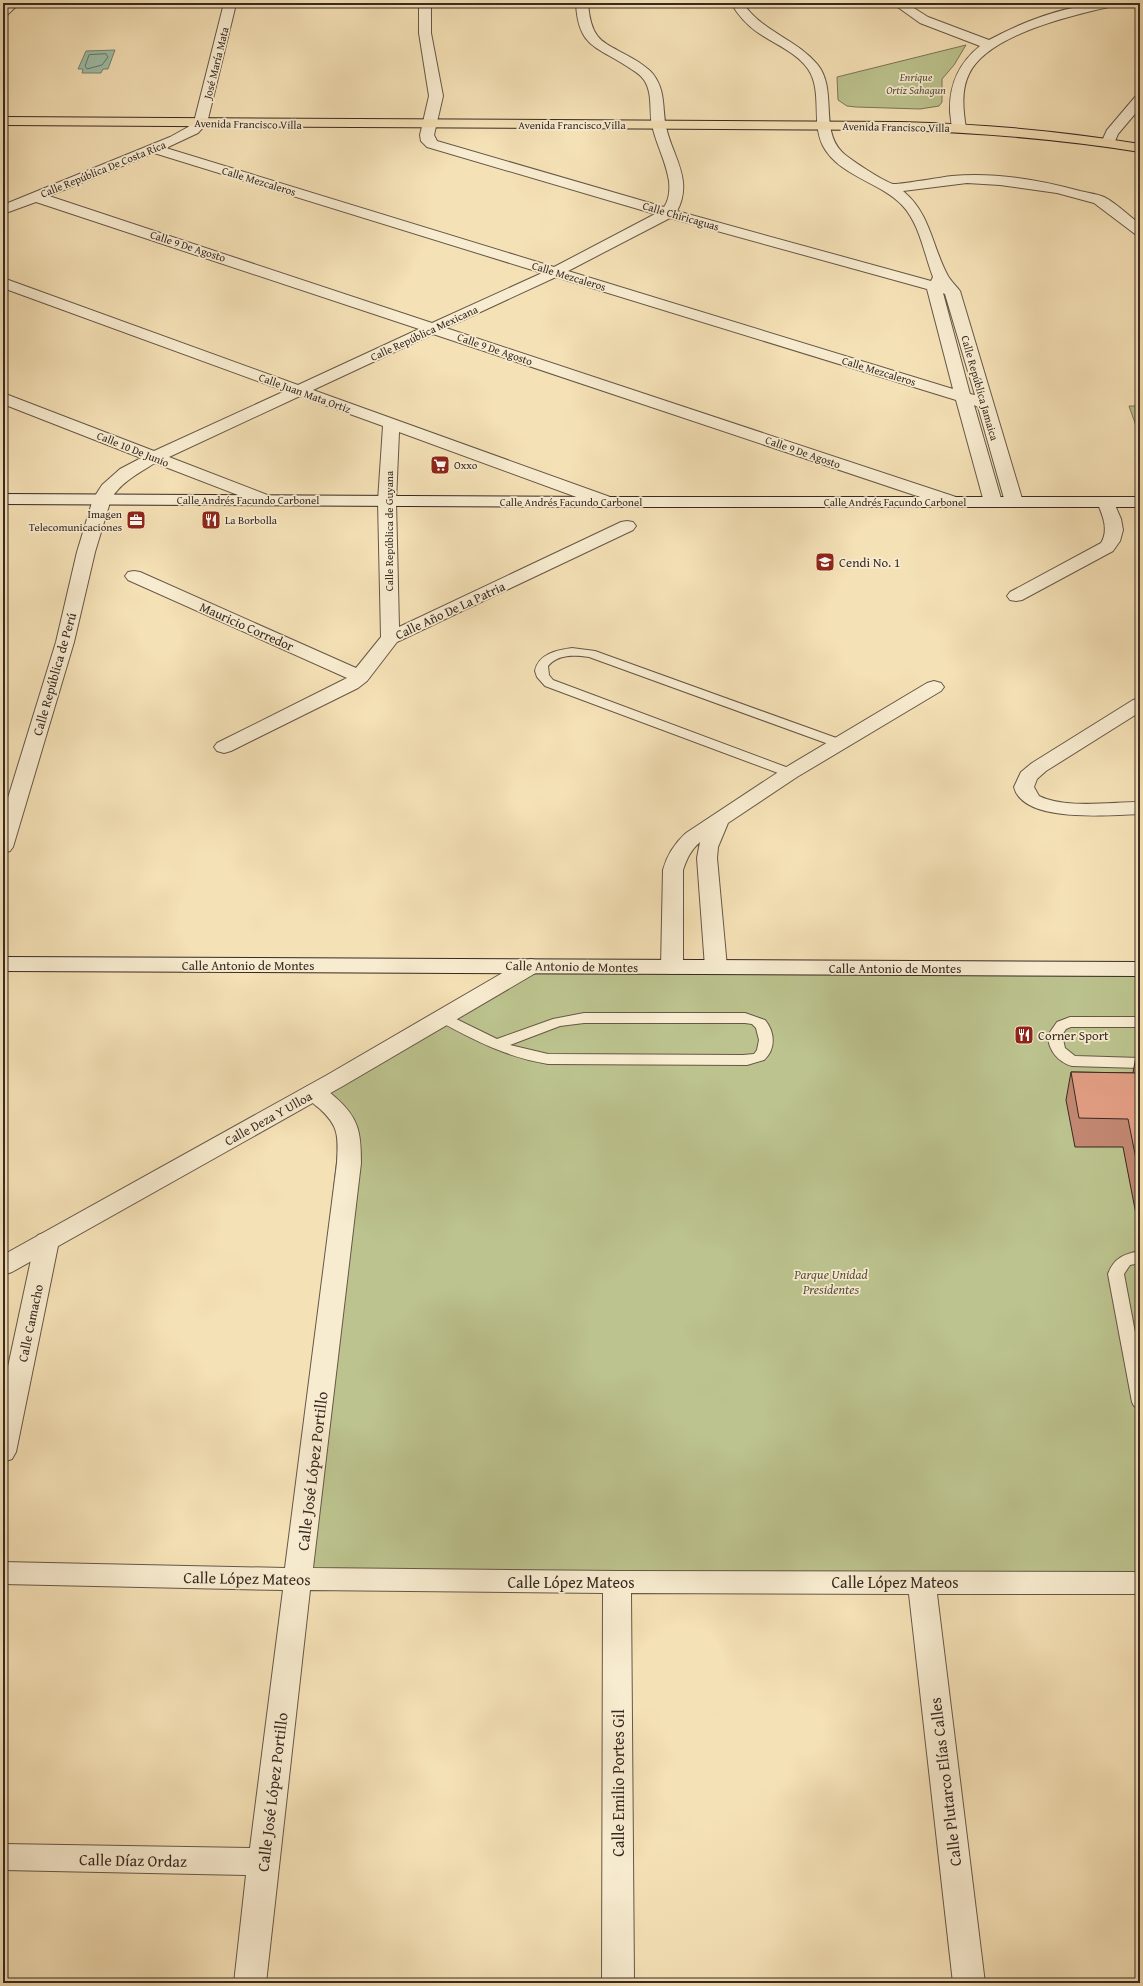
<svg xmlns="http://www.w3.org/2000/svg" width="1143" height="1986" viewBox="0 0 1143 1986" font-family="'Gentium Book Plus',serif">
<rect width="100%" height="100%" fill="#f5e1b6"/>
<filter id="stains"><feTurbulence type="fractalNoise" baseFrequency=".005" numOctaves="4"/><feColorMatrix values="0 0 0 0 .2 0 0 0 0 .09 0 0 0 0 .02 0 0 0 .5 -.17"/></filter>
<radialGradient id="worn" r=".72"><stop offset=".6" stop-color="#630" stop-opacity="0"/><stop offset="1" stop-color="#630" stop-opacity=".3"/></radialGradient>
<path fill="#bcc38e" stroke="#7a7658" d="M966,45L954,65L942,79V102L939,106L920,109L856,107L847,106L838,100L837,77Z
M1129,406H1140V437Z
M524,973L1140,975V1593L290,1584L342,1112L321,1089Z"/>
<path fill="#9dbea8" stroke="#748272" d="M115,50L108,69H103L101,73H82L83,69H78L86,51Z"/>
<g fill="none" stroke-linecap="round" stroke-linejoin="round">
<path stroke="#6a7465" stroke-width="1" d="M106,54L108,57L102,65L87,69L85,66L89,55Z"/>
<defs>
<path id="service" d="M572,648L595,651L842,740L844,743L842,746H834L589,657C574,655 558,654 548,666L549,675L553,680L794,770L796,773L794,776H786L545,686L537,677L535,671C538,654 557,650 572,648Z
M444,1013L497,1039L553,1019L584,1013H745L765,1020C775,1032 776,1049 764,1060L747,1065L548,1064C507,1057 475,1041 439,1021L437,1018L439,1015ZM584,1023H745L752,1024L756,1028L759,1040L757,1050L754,1054L743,1055L548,1054L510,1045L560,1026Z
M1070,1017H1140V1027H1071L1066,1029L1062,1035L1065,1048L1075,1056L1140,1058V1068L1072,1066C1058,1062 1048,1050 1048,1035L1057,1022Z
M1140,1251V1263L1130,1265L1124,1274L1140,1359V1408L1134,1406L1132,1402L1108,1274C1114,1258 1124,1254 1140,1251Z"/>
<path id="minor" d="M6,3H20L7,15L3,16V6Z
M199,3L236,4L207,123L198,133L166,148L554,267L655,214L427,147L421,141L420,135L429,96L419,33V3H431V33L443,96L434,135L437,141L664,207C669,200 670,190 669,181C666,161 656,144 652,125C649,111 653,93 644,80C640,74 634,71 628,67C596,46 578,47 576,3H588C591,45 606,42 637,61C643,65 649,69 653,74C666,91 662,108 666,127C670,146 681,163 683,182C684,193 682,202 677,211L931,281L933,277C924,254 920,224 902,205C880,182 839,176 823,146C811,122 823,91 808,69C796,52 774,44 757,32C746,24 738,15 731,3H743C761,31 796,39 817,64C838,89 819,129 842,152C849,159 883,181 893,184C897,185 943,177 952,176C994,172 1040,180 1080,191C1088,193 1097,194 1104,197C1116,203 1129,216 1140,224V235L1135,234L1094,203L1057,193L1000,185L967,183L903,191C931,214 932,247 948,276C951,281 956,286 960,291L1023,502L1020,506L1014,507L1008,506L1005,502L978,407L974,405L1002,502L999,506L993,507L987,506L984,502L956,400L556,277L446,328L959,498L962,502L959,506L953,507L947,506L433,334L313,390L613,498L616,502L613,506L607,507L601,506L399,432L396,501L399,627L621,522L627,521L633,522L636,526L633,530L397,642L367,681L358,688L231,751L224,753L217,751L214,747L217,743L347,678L128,580L125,576L128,572L134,571L140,572L356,668L381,637L378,501L383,426L300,396L169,457L270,496L273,500L270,504L264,505L155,463C139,473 121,482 111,499L95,552L74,642L13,847L10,851L3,853V814L56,642L77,552L93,499L102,485L120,469L141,458L3,404V393L154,451L285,391L3,288V278L298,385L419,329L36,202L3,214V205L170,137L188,127L194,122L223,7H205ZM154,153L542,273L432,323L49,196ZM670,218L927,289L953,389L568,271ZM943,293L945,294L975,395L970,394Z
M892,3H906L928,17L989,40C1026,20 1072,3 1115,3L1113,6C1074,15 988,34 969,74C961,90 963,110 966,128L964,131H954C951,126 951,119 950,112C949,84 959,63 980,46L920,23Z
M1140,96V108L1118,134L1113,146H1103L1101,143L1107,130L1135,97Z
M1106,497L1112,498L1121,519L1123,530L1120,541L1113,551L1022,600L1016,601L1010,600L1007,596L1010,592L1101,543C1109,530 1103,516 1097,502L1100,498Z
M934,681L941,683L944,687L941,691L797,777L728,823L718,847L717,858L727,967L724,972L716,974L708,972L705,967L697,858L700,842C691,850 687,858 683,870V967L680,972L672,974L664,972L661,967L663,870C667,855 675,843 686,833L783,769L927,683Z
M1140,698V712L1046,771L1037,779L1034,787L1039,796C1065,809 1111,802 1140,802V814C1110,815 1023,824 1014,787L1021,772L1032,763L1133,700Z
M314,1084C323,1087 328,1091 335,1097C359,1118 361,1132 361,1163L313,1568L617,1571L1140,1572V1594H937L985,1983H953L909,1594L631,1593L634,1983H602L603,1593L310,1590L266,1983H234L246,1875L3,1870V1844L250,1848L283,1590L3,1584V1562L285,1568L337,1163C338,1138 340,1127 320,1109C314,1104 307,1099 303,1092L306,1087Z
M47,1232L56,1235L59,1241L16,1452L12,1459L3,1462V1390L35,1241L38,1235Z"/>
<path id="tertiary" d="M531,959L539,961L542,966L539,971L343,1086L12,1272L3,1275V1255L327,1075L523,961Z"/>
<path id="secondary" d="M3,494L607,497H1140V507H607L3,504Z
M3,957L1140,962V976L3,971Z"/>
<path id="primary" d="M3,117L901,122C982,124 1061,131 1140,144V152C1061,139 982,133 901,130L3,125Z"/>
</defs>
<use href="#service" stroke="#665747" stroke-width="2"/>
<use href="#minor" stroke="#665747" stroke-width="2"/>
<use href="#tertiary" stroke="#665747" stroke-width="2"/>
<use href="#secondary" stroke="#372922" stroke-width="2"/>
<use href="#primary" stroke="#372922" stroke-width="2"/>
<use href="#service" fill="#f8ecd0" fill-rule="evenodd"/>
<use href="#minor" fill="#f8ecd0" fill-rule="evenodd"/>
<use href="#tertiary" fill="#f8ecd0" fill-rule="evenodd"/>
<use href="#secondary" fill="#f8ecd0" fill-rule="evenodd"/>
<use href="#primary" fill="#f5e1b6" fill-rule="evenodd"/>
</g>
<path fill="#c28872" stroke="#372922" d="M1136,1056H1140V1235L1123,1147H1075L1066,1100L1071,1072L1133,1073Z"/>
<path fill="#e29e84" stroke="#372922" d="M1136,1056H1140V1179L1128,1119L1079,1118L1071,1072L1139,1073Z"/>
<defs>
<symbol id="supermarket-square" viewBox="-11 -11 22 22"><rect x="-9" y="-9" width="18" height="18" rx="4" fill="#8f2418" stroke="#f8ecd0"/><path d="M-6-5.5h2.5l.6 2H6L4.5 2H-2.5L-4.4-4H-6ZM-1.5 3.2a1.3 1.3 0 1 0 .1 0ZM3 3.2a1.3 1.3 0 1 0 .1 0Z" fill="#fff"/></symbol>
<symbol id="office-square" viewBox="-11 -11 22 22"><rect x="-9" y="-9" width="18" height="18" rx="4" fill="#8f2418" stroke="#f8ecd0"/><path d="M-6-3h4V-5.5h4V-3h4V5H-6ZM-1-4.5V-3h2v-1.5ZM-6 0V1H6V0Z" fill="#fff"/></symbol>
<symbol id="restaurant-square" viewBox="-11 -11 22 22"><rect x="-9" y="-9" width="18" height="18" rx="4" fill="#8f2418" stroke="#f8ecd0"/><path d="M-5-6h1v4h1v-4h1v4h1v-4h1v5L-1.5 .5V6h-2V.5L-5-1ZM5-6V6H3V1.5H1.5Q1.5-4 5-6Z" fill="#fff"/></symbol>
<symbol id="school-square" viewBox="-11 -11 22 22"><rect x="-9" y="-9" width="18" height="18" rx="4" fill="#8f2418" stroke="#f8ecd0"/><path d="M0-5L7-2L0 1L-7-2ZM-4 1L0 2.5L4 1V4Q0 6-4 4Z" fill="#fff"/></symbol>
</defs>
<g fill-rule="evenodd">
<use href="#supermarket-square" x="429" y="454" width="22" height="22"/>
<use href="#office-square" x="125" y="509" width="22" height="22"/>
<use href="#restaurant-square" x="200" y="509" width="22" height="22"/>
<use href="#school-square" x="814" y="551" width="22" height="22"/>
<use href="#restaurant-square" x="1013" y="1024" width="22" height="22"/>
</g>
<g text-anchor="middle" stroke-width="3.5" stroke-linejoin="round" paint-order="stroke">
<g font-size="11" fill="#372922" stroke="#f8ecd0">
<text transform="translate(216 63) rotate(-76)" y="4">José María Mata</text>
<text transform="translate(248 124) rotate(1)" y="4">Avenida Francisco Villa</text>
<text x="572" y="129">Avenida Francisco Villa</text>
<text transform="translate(896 127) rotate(1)" y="4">Avenida Francisco Villa</text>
<text transform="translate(103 169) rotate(-22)" y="4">Calle República De Costa Rica</text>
<text transform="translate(259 181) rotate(17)" y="4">Calle Mezcaleros</text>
<text transform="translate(681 216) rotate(16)" y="4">Calle Chiricaguas</text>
<text transform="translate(188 246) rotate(18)" y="4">Calle 9 De Agosto</text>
<text transform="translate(569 276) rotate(17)" y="4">Calle Mezcaleros</text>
<text transform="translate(424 333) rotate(-25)" y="4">Calle República Mexicana</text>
<text transform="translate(495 349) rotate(19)" y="4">Calle 9 De Agosto</text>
<text transform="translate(879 371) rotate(17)" y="4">Calle Mezcaleros</text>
<text transform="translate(980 388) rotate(74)" y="4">Calle República Jamaica</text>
<text transform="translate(305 393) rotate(20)" y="4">Calle Juan Mata Ortiz</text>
<text transform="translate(133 449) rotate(22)" y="4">Calle 10 De Junio</text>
<text transform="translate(803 452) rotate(19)" y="4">Calle 9 De Agosto</text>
<text x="248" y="504">Calle Andrés Facundo Carbonel</text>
<text x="571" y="506">Calle Andrés Facundo Carbonel</text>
<text x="895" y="506">Calle Andrés Facundo Carbonel</text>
<text transform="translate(389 531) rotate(-90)" y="4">Calle República de Guyana</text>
</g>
<g font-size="11" font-style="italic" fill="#58503d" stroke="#f8ecd0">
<text x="916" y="81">Enrique<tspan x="916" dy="13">Ortiz Sahagun</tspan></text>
</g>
<g font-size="11" fill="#372922" stroke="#f8ecd0" text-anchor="start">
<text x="454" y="469">Oxxo</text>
<text x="122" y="518" text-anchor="end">Imagen<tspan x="122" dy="13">Telecomunicaciones</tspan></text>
<text x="225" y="524">La Borbolla</text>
</g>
<g font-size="13" fill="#372922" stroke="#f8ecd0" text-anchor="start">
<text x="839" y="567">Cendi No. 1</text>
<text x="1038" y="1040">Corner Sport</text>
</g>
<g font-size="13" fill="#372922" stroke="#f8ecd0">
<text transform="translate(450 610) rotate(-25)" y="5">Calle Año De La Patria</text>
<text transform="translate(247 626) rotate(24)" y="5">Mauricio Corredor</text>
<text transform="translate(54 674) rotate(-74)" y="5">Calle República de Perú</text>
<text x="248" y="970">Calle Antonio de Montes</text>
<text transform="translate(572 966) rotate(1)" y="5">Calle Antonio de Montes</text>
<text x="895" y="973">Calle Antonio de Montes</text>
<text transform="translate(268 1118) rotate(-29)" y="5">Calle Deza Y Ulloa</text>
<text transform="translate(30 1323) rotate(-78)" y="5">Calle Camacho</text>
</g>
<g font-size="13" font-style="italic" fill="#58503d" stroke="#f8ecd0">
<text x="831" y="1279">Parque Unidad<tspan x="831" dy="15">Presidentes</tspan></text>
</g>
<g font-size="16" fill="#372922" stroke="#f8ecd0">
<text transform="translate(312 1471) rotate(-83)" y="6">Calle José López Portillo</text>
<text transform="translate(247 1578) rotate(1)" y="6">Calle López Mateos</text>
<text x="571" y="1588">Calle López Mateos</text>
<text x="895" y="1588">Calle López Mateos</text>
<text transform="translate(945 1782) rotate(-97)" y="6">Calle Plutarco Elías Calles</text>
<text transform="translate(618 1783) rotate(-90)" y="6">Calle Emilio Portes Gil</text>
<text transform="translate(272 1792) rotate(-83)" y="6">Calle José López Portillo</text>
<text transform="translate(133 1860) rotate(1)" y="6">Calle Díaz Ordaz</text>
</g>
</g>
<rect width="1143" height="1986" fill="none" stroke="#f5e1b6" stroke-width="16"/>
<rect x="4" y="4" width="1135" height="1978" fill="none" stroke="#372922" stroke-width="2"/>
<rect x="8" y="8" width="1127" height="1970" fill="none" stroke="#372922"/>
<rect width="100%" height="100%" filter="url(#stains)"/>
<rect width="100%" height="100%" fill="url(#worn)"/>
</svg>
